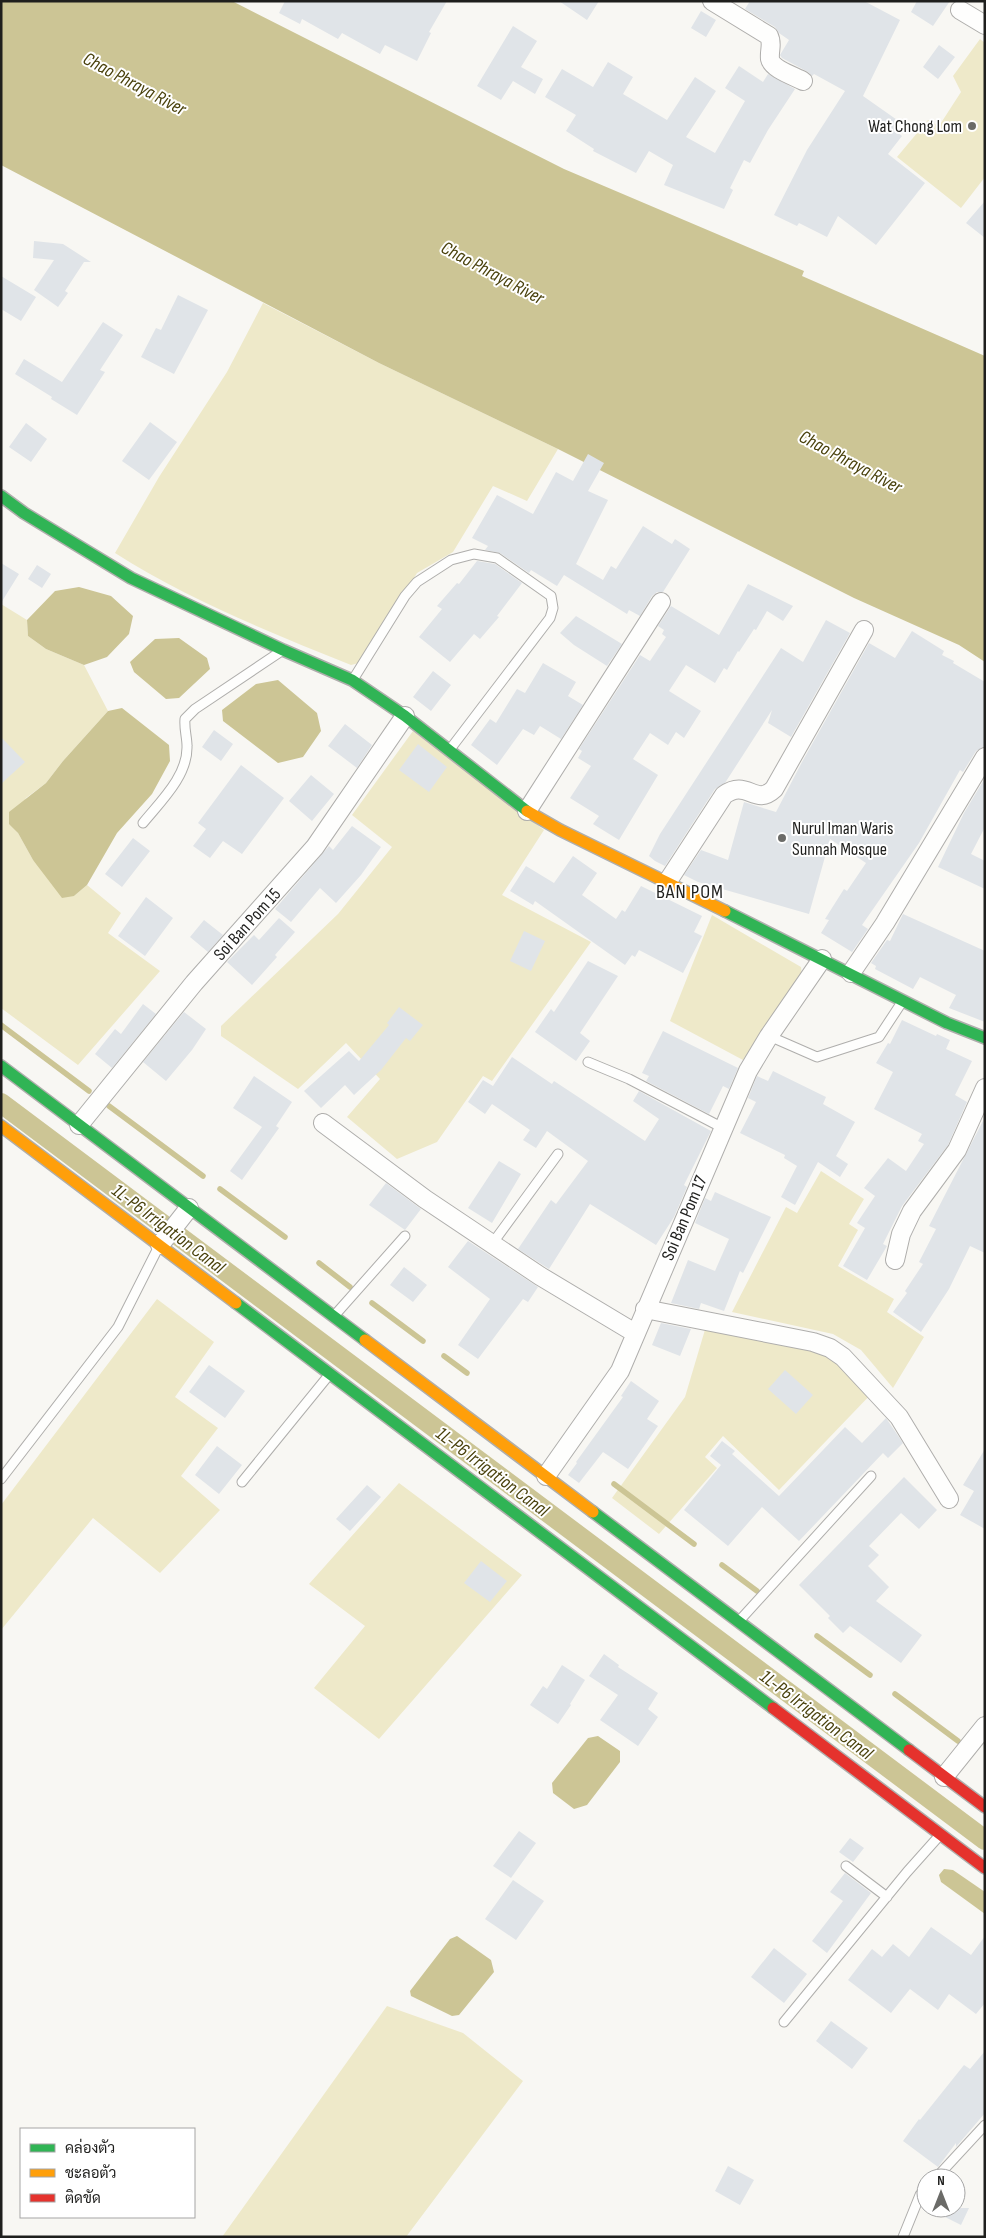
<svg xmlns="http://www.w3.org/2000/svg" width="986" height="2238" viewBox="0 0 986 2238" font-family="'Sofia Sans Condensed',Sarabun,sans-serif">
<rect width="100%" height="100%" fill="#f8f7f3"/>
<path fill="#eee9c9" d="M980,39L985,43V177L961,208L897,157L928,120L939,126L961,92L953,76Z
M263,303L379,363L558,449L527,501L493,486L453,552L417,573L363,662L351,665C271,633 189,600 115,553L159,477L227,372Z
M1,604L27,620L28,636L46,649L84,665L108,711L63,761L46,783L26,798L10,824L18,833L33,860L74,896L87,885L121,913L108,933L160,971L78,1065L1,1008Z
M413,731L544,830L502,895L591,942L492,1081L483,1076L437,1142L397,1159L347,1117L380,1079L346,1043L298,1089L221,1036V1026L338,914L392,847L352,815Z
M712,915L801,967L802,976L743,1060L670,1021Z
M821,1171L864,1199L849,1224L858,1230L838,1266L894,1299L887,1312L924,1337L893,1388L861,1350L833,1334L732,1312L786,1207L797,1213Z
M157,1299L214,1342L175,1397L218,1428L181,1476L220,1510L160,1573L93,1518L1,1630V1505Z
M707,1323L830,1350L875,1390L779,1490L723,1436L705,1457L717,1468L659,1534L612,1498L685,1397Z
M399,1483L522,1575L379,1739L314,1688L365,1626L309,1584Z
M387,2006L463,2033L523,2081L406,2237H222Z"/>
<path fill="#ccc595" d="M1,1H232L564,169L804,271L802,276L985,356V662L959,645L854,598L558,449L379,363L1,165Z
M79,587L111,596L133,616L129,634L107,657L84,665L46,649L28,636L27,620L55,591Z
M179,638L207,658L210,669L179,698L166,699L134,672L130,662L155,639Z
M278,680L317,713L321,731L303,757L278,763L223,721L222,710L256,684Z
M122,708L169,745L170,761L152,794L117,833L87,885L74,896L62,898L33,860L18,833L9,824V812L46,783L63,761L108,711Z
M598,1736L620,1751V1762L587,1805L574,1809L553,1793L552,1783L588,1738Z
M944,1869L953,1870L985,1892V1914L941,1882L939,1875Z
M457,1936L491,1960L494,1972L459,2015L452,2016L411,1996L410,1991L450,1939Z"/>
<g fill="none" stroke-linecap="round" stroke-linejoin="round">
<path stroke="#ccc595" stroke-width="5.5" d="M1,1025L89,1091
M109,1106L203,1176
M220,1189L285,1237
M319,1263L350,1287
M372,1303L423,1341
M444,1356L467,1373
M614,1484L694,1544
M722,1565L757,1591
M817,1636L870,1675
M895,1694L958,1741"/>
<path stroke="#ccc595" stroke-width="20" d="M1,1103L985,1840"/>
</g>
<path fill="#e0e4e8" d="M285,1H447L429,32L431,33L417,61L385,45L380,54L342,33L338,39L302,19L300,24L279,13Z
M559,1H599L587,20Z
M750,1H864L900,20L863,96L900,122L894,130L902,136L888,154L925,183L876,245L838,216L827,237L799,223L797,226L774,215L807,150L845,91L814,74L812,76L808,72L782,58L780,55L789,40L779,33L775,27L745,9Z
M917,1H950L933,26L911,12Z
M701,11L716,20L706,37L691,28Z
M513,26L537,41L521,67L543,79L535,94L513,81L501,100L477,86Z
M939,45L955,57L938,79L923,67Z
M608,62L633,77L623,94L667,120L695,77L716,91L686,137L715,153L745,101L725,88L739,66L763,82L768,74L795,89L768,130L750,163L744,160L730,188L733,190L724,209L664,185L673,165L649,151L636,173L593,151L594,149L566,131L576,115L545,97L562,69L593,87Z
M985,201V238L966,223Z
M34,241L63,244L91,262H84L65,291L68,293L58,307L34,290L54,260L33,258Z
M1,276L36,297L21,321L1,309Z
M178,295L208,310L174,374L141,357L156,328L161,330Z
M103,322L123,335L100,370L105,372L77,415L51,399L52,397L15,374L24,359L62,382Z
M150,422L177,442L149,480L122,461Z
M26,423L47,439L31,462L9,447Z
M588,454L604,463L588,491L608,500L576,564L603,580L611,566L616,569L643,526L672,544L675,539L690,549L663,592H657L652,596L640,616L629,610L627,614L564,575L557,586L531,570L529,573L500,553L485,550L488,546L472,538L497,495L533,514L556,472L573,481Z
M477,561L495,564L522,583L497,616L499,617L480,639L474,634L450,662L419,637L442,609L437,606L457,583L459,584Z
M1,563L19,574L1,603Z
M37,565L51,574L42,588L28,579Z
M748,584L793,606L783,621L767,611L756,630L754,629L739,652L738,651L727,670L724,668L715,683L686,665L669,691L701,711L684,738L676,732L668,745L650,733L633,759L658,775L619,840L593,824L599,816L570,798L591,766L578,758L582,751L579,749L640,655L650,661L666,637L662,634L664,630L658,626L671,606L719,635Z
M576,616L622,644L607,666L574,645L560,633Z
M826,620L850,633L791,737L768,723L772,710L725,783L715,789L665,866L655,861L649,856L660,834L781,648L803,662Z
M912,631L944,651L942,655L954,661L953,663L985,682V746L976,751L963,772L960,770L919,843L862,925L868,929L852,952L821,933L829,920L825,919L844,889L847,891L866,863L830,839L809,914L698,882L684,875L701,850L728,860L744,802L776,812L802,762L869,643L895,658Z
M543,663L576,682L568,696L583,705L561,739L540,726L534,735L523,729L497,765L471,745L490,719L496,723L517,689L525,693Z
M433,671L451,685L431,711L413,697Z
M345,724L372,745L357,768L328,746Z
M214,730L233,744L221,761L202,747Z
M1,737L25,762L1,784Z
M418,744L447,767L429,792L399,770Z
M241,765L284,798L242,854L223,841L210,858L193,846L206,829L198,823Z
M311,775L334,794L312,821L289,801Z
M985,778V827L971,854L985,861V889L938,867L964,813Z
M352,826L381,847L361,875L336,903L320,888L291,922L275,909L329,846L333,850Z
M133,838L150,851L122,887L105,874Z
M573,856L597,873L582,895L616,919L622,910L625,912L641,886L702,916L694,932L702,936L683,973L639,950L635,957L632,955L625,965L535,901L533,905L510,891L526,866L554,883Z
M146,897L173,918L145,956L118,936Z
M903,914L985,951V1022L949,1008L956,995L920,977L913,989L875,969L876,966L871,963L887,940L890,941Z
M279,918L295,932L275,955L277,957L252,985L227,962L254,935L259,940Z
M204,920L223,935L208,952L190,937Z
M524,931L545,941L531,971L510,961Z
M588,961L618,976L580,1033L590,1041L576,1061L535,1032L551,1009L554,1012Z
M143,1004L156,1014L112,1068L95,1054L115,1029L121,1034Z
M399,1007L423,1025L410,1041L406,1038L381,1070L354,1095L345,1085L321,1108L304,1091L349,1051L359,1061L389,1025L387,1023Z
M184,1012L206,1029L192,1050L166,1081L143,1062Z
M902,1020L936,1036L937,1034L950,1040L946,1049L972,1061L955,1095L967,1102L948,1145L902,1206L883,1244L887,1246L867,1280L843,1266L865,1228L857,1223L875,1196L864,1188L888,1158L906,1171L924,1144L918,1141L922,1134L874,1109L893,1072L876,1063L888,1043L890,1044Z
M663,1031L738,1068L729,1089L723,1086L709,1114L646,1081L649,1076L642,1073Z
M512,1057L552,1084L554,1081L645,1141L659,1119L633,1101L639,1091L711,1131L684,1185L687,1187L674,1217L656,1245L590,1204L549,1269L518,1249L551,1200L556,1204L588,1161L547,1131L536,1148L523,1140L530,1130L492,1104L485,1114L468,1102L483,1080L493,1086Z
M773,1071L826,1097L823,1104L855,1122L836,1156L848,1164L840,1177L818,1162L795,1205L781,1197L797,1166L784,1158L785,1155L740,1133L756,1102L748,1098L757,1076L768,1081Z
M254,1076L292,1102L276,1126L279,1128L242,1180L230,1171L262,1127L233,1108Z
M985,1117V1253L970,1246L949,1289L921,1332L893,1312L907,1293L905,1291L923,1264L919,1262L936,1229L929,1226Z
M499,1161L521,1174L492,1223L468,1208Z
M386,1183L421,1209L405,1230L369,1205Z
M715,1192L771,1217L743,1273L740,1271L724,1311L701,1303L699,1309L671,1303L688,1260L715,1271L729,1239L695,1223L705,1198L711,1201Z
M468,1241L538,1287L528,1302L523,1299L478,1359L458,1345L490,1299L448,1267Z
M404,1267L427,1285L413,1302L390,1285Z
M661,1323L691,1329L680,1356L652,1345Z
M209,1365L245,1391L225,1418L189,1392Z
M785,1370L813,1395L796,1414L768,1389Z
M631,1381L659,1401L647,1419L658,1426L628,1469L603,1452L579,1483L568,1475L577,1463L576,1462L623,1397L621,1396Z
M886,1418L903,1443L888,1458L883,1453L799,1541L762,1507L728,1546L684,1510L721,1465L710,1456L722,1441L735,1451L732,1454L779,1496L845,1427L862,1443Z
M217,1446L242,1465L219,1494L195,1475Z
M985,1449V1529L960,1515L974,1491L963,1485Z
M904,1477L937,1510L919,1529L901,1513L869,1546L879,1555L868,1566L889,1587L876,1601L922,1635L901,1663L850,1626L843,1633L828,1618L830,1616L799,1585Z
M367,1485L381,1497L350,1531L336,1519Z
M481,1561L507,1581L490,1602L464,1583Z
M604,1654L619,1665L618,1667L658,1693L648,1709L658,1717L638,1746L600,1720L618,1695L589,1676Z
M562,1665L585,1680L570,1704L571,1705L558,1724L530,1705L543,1686L547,1689Z
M519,1831L536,1843L511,1878L493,1866Z
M850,1838L864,1848L853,1862L839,1852Z
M845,1873L871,1893L827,1953L812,1941L843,1901L830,1892Z
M513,1880L544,1901L516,1940L485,1919Z
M931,1927L971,1955L985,1936V2003L976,2014L949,1994L938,2010L910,1989L891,2013L848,1980L872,1949L882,1957L893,1944L909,1957Z
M774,1948L807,1974L784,2003L751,1977Z
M831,2021L868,2048L852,2069L816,2041Z
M985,2051V2113L956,2147V2143L938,2167L903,2141L919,2119L920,2120L964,2065L970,2069Z
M728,2166L754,2180L740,2205L715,2191Z
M927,2208H969L961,2225Z"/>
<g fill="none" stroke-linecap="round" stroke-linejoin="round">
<defs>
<path id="lane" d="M354,678L405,596L417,582L451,560L474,554L497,558L551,596L553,608L550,618L451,748
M143,823C160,802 188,776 187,746C187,737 184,729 185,719L195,709L280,652
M769,1036L817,1057L879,1037L902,1002
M588,1062L629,1079L723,1128
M492,1244L558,1154
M334,1316L405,1236
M1,1479L118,1327L159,1246
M242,1482L329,1375
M740,1620L871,1476
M846,1866L887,1897
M784,2022L907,1872L940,1835
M936,2178L985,2125
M903,2237L920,2195L926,2189"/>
<path id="street" d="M712,1L769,36C773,44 769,50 770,59C772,69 794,76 803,81
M960,10L985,25
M527,811L661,602
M666,884L724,795C747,778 755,807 774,789L864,630
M851,973L885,923L985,757
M323,1123L425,1199L540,1276L635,1333
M79,1125L194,983L315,847L405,716
M160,1245L189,1208
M895,1260L901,1234L912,1211L957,1150L985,1088
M645,1309L813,1342L830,1348L843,1357L899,1417L949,1499
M546,1476L620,1371L748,1071L769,1036L822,959
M944,1777L985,1726"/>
<path id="fast" d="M1,496L24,513L131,578L283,650L352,680L405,716L527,811
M725,911L947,1023L985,1038
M1,1066L365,1340
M236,1303L773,1708
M593,1512L909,1750"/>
<path id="slow" d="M527,811L560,830L725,911
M1,1126L236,1303
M365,1340L593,1512"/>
<path id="jam" d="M773,1708L985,1868
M909,1750L985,1807"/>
</defs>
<use href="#lane" stroke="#afaeac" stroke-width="11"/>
<use href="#street" stroke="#afaeac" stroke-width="20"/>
<use href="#fast" stroke="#afaeac" stroke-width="14"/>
<use href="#slow" stroke="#afaeac" stroke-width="14"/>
<use href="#jam" stroke="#afaeac" stroke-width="14"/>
<use href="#lane" stroke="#fefefd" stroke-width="9"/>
<use href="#street" stroke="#fefefd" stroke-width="18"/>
<use href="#fast" stroke="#30b455" stroke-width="11"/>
<use href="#slow" stroke="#ff9f0a" stroke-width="11"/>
<use href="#jam" stroke="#e5322d" stroke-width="11"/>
</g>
<g fill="#6b6b68" stroke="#fff" stroke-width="2">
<circle cx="972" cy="126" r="5"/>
<circle cx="782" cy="838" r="5"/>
</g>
<g text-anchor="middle" stroke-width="4" stroke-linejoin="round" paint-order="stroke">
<g font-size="18" fill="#1f1f1d" stroke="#fff" text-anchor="end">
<text x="962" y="132">Wat Chong Lom</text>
<text x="792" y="834" text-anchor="start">Nurul Iman Waris<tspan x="792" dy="21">Sunnah Mosque</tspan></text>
</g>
<g font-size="18" fill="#1f1f1d" stroke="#fff">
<text transform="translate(247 924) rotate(-48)" y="6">Soi Ban Pom 15</text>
<text transform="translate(684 1218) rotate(-67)" y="6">Soi Ban Pom 17</text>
</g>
<g font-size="19" font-style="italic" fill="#49410c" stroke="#fff">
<text transform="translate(135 83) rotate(28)" y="7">Chao Phraya River</text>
<text transform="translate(493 272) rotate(28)" y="7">Chao Phraya River</text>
<text transform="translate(851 461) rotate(28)" y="7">Chao Phraya River</text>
<text transform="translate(169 1228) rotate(37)" y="7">1L-P6 Irrigation Canal</text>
<text transform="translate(493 1471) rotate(37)" y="7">1L-P6 Irrigation Canal</text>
<text transform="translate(817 1714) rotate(37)" y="7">1L-P6 Irrigation Canal</text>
</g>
<g font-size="20" letter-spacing="1" fill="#1f1f1d" stroke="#fff">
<text x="690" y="898">BAN POM</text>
</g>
</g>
<rect width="986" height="2238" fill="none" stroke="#1f1f1d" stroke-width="5"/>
<rect x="20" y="2128" width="175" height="90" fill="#ffffff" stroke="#a5a5a5"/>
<rect x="30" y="2144" width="25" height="8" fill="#30b455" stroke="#a5a5a5"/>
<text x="65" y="2153" font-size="15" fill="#1f1f1d">คล่องตัว</text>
<rect x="30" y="2169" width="25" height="8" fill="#ff9f0a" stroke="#a5a5a5"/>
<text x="65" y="2178" font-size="15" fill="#1f1f1d">ชะลอตัว</text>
<rect x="30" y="2194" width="25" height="8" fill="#e5322d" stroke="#a5a5a5"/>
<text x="65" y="2203" font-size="15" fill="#1f1f1d">ติดขัด</text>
<g transform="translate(941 2193)"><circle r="24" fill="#ffffff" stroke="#a5a5a5"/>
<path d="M0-4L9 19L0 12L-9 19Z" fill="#6b6b68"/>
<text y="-8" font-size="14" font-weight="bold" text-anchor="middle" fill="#1f1f1d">N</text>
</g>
</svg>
